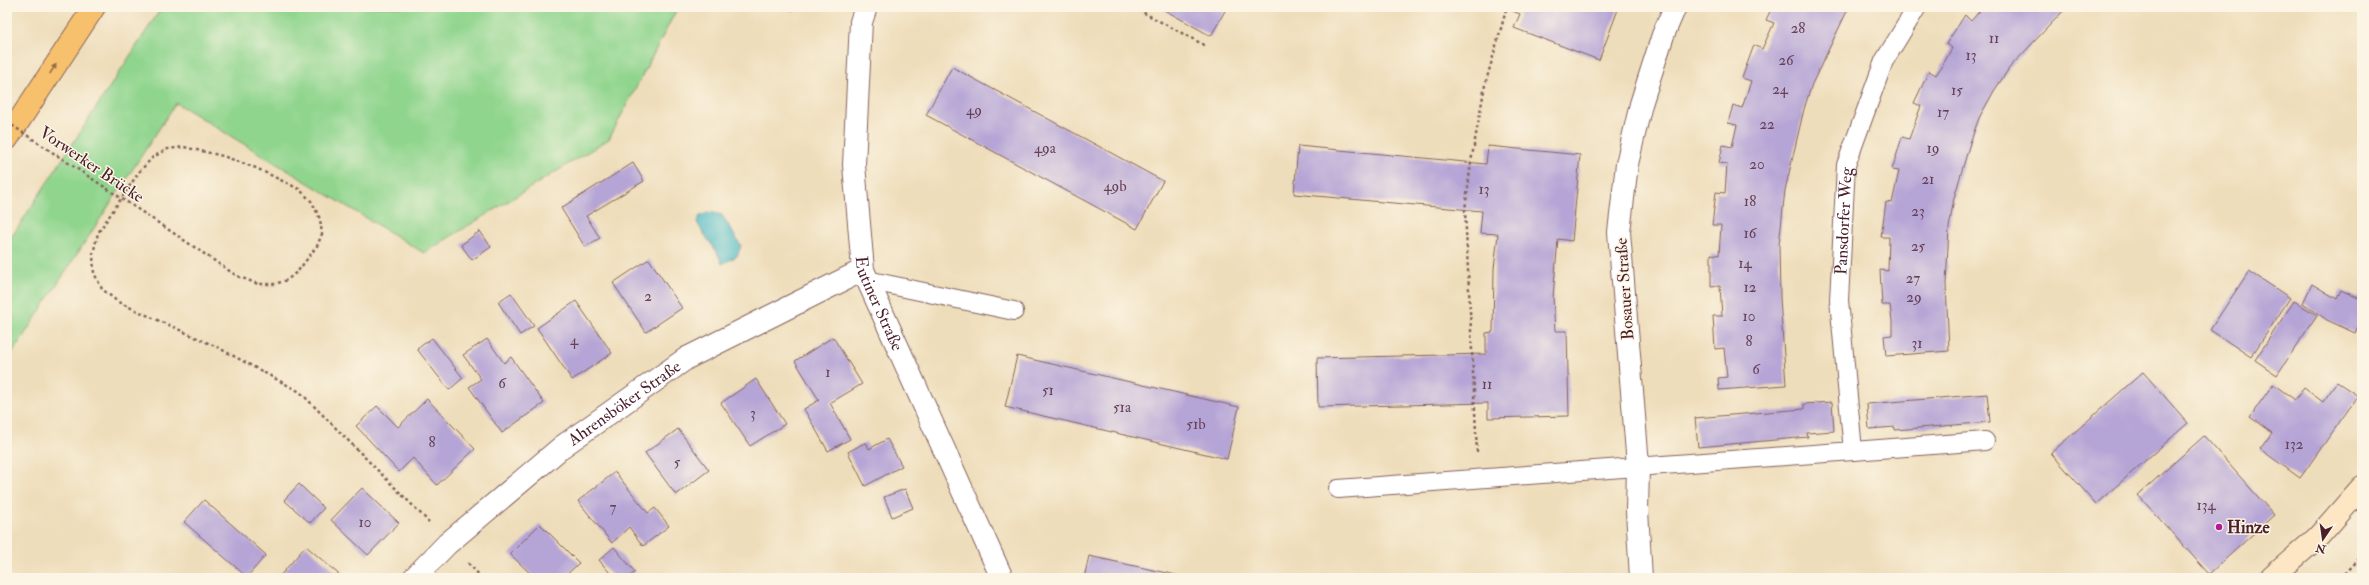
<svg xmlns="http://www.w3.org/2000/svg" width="2369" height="585" viewBox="0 0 2369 585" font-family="'IM FELL Double Pica',serif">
<rect width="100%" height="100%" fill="#fcf5e5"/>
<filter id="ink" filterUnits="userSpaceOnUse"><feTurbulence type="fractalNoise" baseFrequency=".025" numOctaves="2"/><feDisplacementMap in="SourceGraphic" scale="8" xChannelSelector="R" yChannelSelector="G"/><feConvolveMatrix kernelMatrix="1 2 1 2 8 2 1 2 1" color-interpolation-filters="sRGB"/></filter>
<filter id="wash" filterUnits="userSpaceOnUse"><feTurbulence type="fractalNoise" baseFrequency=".012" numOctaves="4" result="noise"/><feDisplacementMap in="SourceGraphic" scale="16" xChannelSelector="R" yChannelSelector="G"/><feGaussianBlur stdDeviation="0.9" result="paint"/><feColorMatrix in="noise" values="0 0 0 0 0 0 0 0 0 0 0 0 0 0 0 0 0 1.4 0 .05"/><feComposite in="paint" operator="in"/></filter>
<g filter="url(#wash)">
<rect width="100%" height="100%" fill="#eeddba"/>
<path fill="#90d58e" stroke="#6d7a5c" d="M162,7H678L609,139L424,253L176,103L7,361V244Z"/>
<path fill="#4cbac5" stroke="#4b6c78" d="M710,212L722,215L741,246L737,256L722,264C717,248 704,237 697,222L700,216Z"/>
<g id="blocks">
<path fill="#b5a4d6" d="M787,7H796L792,11Z
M1159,7H1227L1211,36Z
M1502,7H1619L1599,60L1514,28L1520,14Z
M1772,7H1849L1812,84L1804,109L1785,190L1779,245L1780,298L1786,385L1719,390L1718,378L1727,377L1724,348L1715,349L1713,316H1722L1720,286L1711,287V254L1719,255L1721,225H1712L1716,192L1725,193L1727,164L1719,163L1723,145L1732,147L1737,125L1728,123L1733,105L1742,108L1751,81L1742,78L1754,45L1762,49L1774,23L1766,20Z
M1983,7H2067L2010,67L1994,91L1979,118L1970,143L1954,198L1949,228L1946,284L1949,351L1886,356L1884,336L1892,335V321L1890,305H1882L1880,270L1888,271L1889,237H1881L1886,202L1892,203L1899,171L1892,170L1902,137L1909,139L1921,106L1914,103L1929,71L1936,75L1945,61L1952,48L1946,44L1965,15L1971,21Z
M952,67L1163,181L1137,229L926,115Z
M1298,146L1486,164L1488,146L1580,155L1572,241L1558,239L1553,297L1555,331H1567L1569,416L1488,418V403L1318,407L1317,358L1486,354V333L1493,332L1494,269L1498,234L1480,233L1482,211L1294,194Z
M633,163L644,181L586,216L600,238L585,247L561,208Z
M480,231L491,247L472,260L461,245Z
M649,259L682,308L646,332L613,283Z
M2249,271L2290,298L2251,357L2210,330Z
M2312,284L2337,299L2341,290L2358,298L2362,288V323L2360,322L2355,333L2327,320L2303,303Z
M511,293L534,326L520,335L498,302Z
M576,301L612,353L572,380L537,328Z
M2294,301L2317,315L2277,375L2255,360Z
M833,337L862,384L830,403L850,439L828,451L804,409L819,400L795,361Z
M432,338L463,378L449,390L417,349Z
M487,339L504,363L511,357L544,403L502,433L469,387L481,379L463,355Z
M1017,356L1239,407L1227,459L1005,407Z
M2143,372L2188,423L2096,504L2051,453Z
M756,379L785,424L750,446L721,403Z
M2337,382L2358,396L2300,478L2260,449L2272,433L2250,417L2273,384L2295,400L2304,388L2323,402Z
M1987,394L1990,422L1895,430V427L1869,429L1867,404Z
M427,399L475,449L437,485L413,458L399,472L356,426L377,406L398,427Z
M1832,402L1834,431L1807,433L1808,437L1698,447L1695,418L1804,409V404Z
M678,429L709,470L676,495L645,453Z
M2204,436L2274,515L2209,574L2138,495Z
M887,439L902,466L865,486L848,452L866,442L869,449Z
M615,472L648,513L655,508L669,526L643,546L629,527L612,543L578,501Z
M299,484L324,508L310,523L284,500Z
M362,488L399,523L368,555L331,520Z
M905,489L913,508L892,517L884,497Z
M204,500L266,555L247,577L184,522Z
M540,524L579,563L563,578H535L510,554Z
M306,546L343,578H278Z
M614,547L635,572L628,578H614L599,560Z
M1089,556L1185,577V578H1084Z"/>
</g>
</g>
<g filter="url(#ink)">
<use href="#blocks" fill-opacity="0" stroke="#83625d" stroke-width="1"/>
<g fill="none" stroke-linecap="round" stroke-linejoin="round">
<defs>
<g id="lane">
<path d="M867,280L1014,311"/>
<path d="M1853,451L1985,441"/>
<path id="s1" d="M1338,489L1853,451L1839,300L1846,165L1884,61L1917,7"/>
</g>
<g id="street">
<path id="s2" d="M866,7L861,22L854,165L863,270L1002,578"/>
<path id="s3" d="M414,578L447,544L563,446L687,358L863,270"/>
<path d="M1641,578L1637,511L1638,465L1619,232L1627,164L1641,104L1663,35L1675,7"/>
</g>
<path id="secondary" d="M2271,578L2318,537L2362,487"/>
<path id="highway" d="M7,139L94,7"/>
</defs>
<use href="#lane" stroke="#83625d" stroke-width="20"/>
<use href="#street" stroke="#83625d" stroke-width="24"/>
<use href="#secondary" stroke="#83625d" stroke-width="24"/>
<use href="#highway" stroke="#83625d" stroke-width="24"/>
<path stroke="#83625d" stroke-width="2.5" stroke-dasharray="3 3" stroke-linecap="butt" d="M1133,7L1206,46
M163,226L237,276L258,284H275L287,280L298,271L317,246L322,234L320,219L312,202L299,189L256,168L223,156L184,147L168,149L153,157L139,172L98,233L93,254L94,273L102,289L118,302L217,347L300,392L429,522
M1477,452L1465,210L1471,162L1485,85L1507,7
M468,563L482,578
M2341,578L2362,556"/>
<use href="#lane" stroke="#fff" stroke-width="18"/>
<use href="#street" stroke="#fff" stroke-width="22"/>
<use href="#secondary" stroke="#fce6c4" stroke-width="22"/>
<use href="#highway" stroke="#f7c06c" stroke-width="22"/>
<path stroke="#83625d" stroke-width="2.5" stroke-dasharray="3 3" stroke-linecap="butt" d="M7,122L163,226"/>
</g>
<defs><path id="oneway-solid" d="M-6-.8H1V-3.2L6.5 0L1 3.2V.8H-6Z"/></defs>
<use fill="#986748" href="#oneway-solid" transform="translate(53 69) rotate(-57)"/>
</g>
<circle fill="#b5179e" stroke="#fcf5e5" stroke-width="1.5" cx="2219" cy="527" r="4"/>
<g text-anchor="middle" stroke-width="3" stroke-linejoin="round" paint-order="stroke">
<g font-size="15" fill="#654056">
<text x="1798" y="33">28</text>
<text x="1994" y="43">11</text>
<text x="1971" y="60">13</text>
<text x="1786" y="65">26</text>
<text x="1780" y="94">24</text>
<text x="1957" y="95">15</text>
<text x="974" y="115">49</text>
<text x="1943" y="117">17</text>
<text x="1767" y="129">22</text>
<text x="1045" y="153">49a</text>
<text x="1933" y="153">19</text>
<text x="1757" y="169">20</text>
<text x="1928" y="184">21</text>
<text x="1115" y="191">49b</text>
<text x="1484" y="194">13</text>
<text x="1750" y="206">18</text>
<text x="1918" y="216">23</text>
<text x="1750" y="238">16</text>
<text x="1918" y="251">25</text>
<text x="1745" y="268">14</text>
<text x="1913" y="283">27</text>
<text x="1750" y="292">12</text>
<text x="648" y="301">2</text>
<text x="1914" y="302">29</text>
<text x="1749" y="321">10</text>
<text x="574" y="345">4</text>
<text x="1749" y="346">8</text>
<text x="1917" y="348">31</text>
<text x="1756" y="374">6</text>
<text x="828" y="377">1</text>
<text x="502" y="388">6</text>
<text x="1487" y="389">11</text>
<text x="1048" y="395">51</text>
<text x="1122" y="412">51a</text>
<text x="753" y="418">3</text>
<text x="1196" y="429">51b</text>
<text x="432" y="447">8</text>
<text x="2294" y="449">132</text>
<text x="677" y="467">5</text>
<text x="2206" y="510">134</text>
<text x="613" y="512">7</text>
<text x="365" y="527">10</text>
</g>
<g font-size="17" fill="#4a1f2b" stroke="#fcf5e5">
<text transform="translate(92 164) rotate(34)" y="6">Vorwerker Brücke</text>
<text dy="6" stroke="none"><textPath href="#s1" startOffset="747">Pansdorfer Weg</textPath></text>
<text transform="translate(1624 289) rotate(-94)" y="6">Bosauer Straße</text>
<text dy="6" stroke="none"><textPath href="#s2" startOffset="301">Eutiner Straße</textPath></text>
<text dy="6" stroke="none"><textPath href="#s3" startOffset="274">Ahrensböker Straße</textPath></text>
</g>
<g font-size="17" font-weight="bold" fill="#4a1f2b" stroke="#fcf5e5" text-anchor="start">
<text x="2227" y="533">Hinze</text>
</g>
</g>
<rect width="2369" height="585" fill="none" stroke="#fcf5e5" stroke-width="24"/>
<g transform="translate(2323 539) rotate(193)" stroke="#fcf5e5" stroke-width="3" paint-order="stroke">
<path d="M0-3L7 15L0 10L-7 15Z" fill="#4a1f2b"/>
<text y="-6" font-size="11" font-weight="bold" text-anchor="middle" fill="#4a1f2b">N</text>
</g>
</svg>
